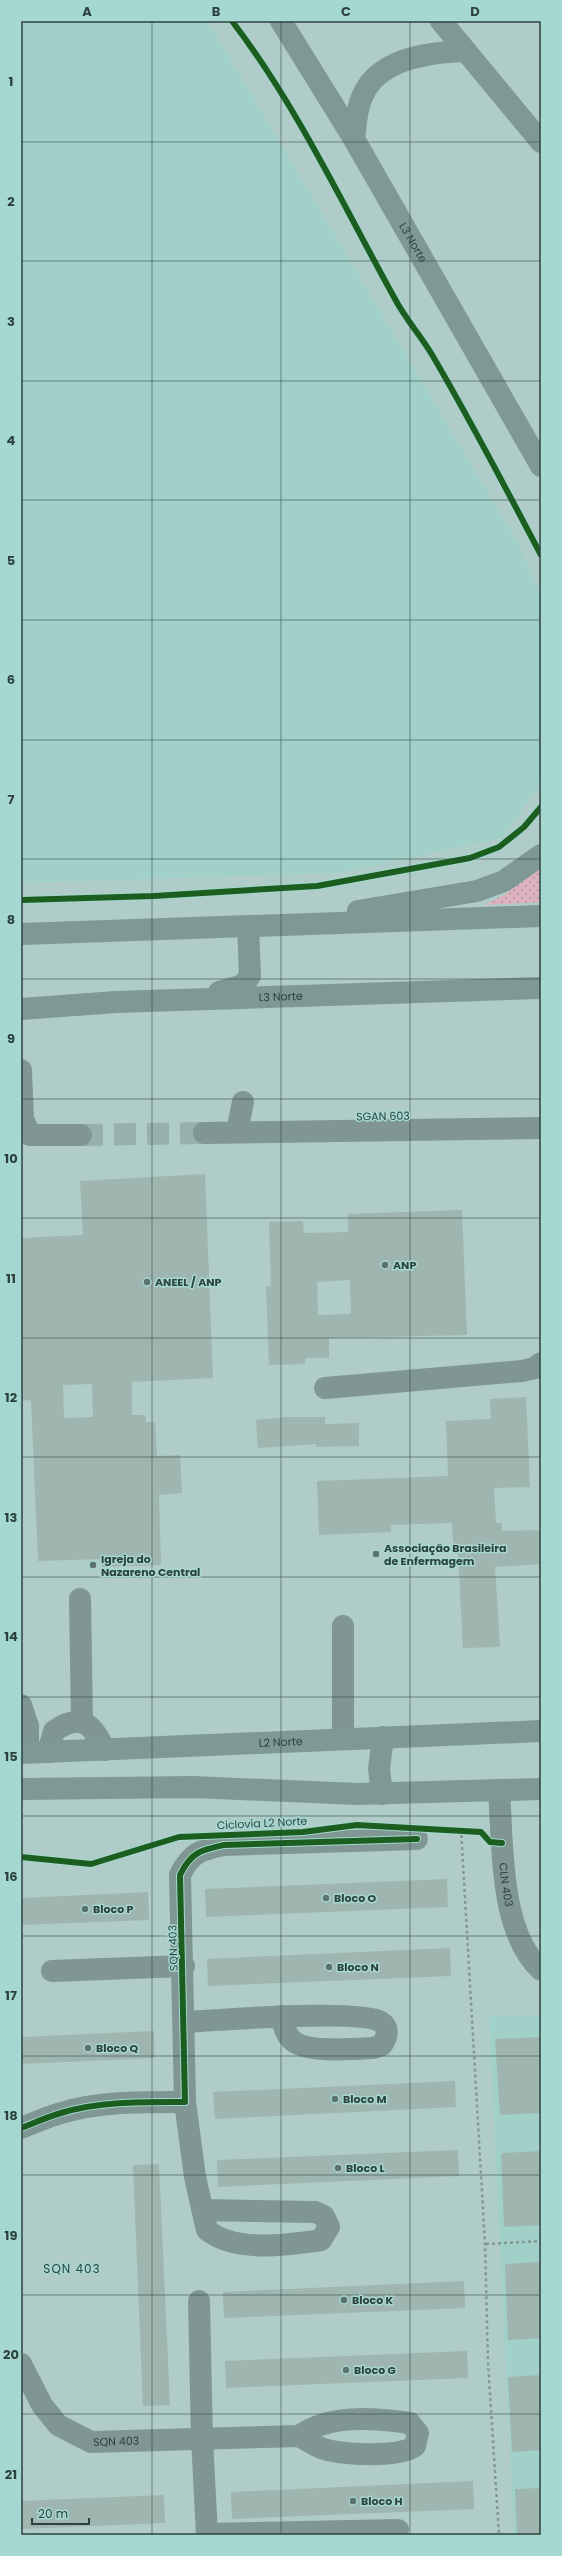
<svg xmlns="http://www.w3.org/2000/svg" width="562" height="2556" viewBox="0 0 562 2556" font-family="Poppins,sans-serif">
<defs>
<pattern id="grass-dots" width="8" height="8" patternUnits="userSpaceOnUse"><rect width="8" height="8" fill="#dbb2be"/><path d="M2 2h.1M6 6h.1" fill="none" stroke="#b2929c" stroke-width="1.8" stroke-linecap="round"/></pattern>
</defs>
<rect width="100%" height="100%" fill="#b0ccc8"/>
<path fill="#a1d0c9" d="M21,21H208L518,543L541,595V776L537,789L502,838L338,873L21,883Z
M541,2015V2535H514L489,2016Z"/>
<path fill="url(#grass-dots)" d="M541,867V902L484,905L506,894Z"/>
<path fill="#9fb5af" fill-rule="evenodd" d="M205,1174L213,1378L132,1382V1415H145L146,1422H155L157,1456L180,1455L182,1493L159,1495L161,1565L102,1567V1559L38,1561L31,1400L21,1401V1238L83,1235L80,1181ZM92,1384L93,1417L64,1418L63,1385Z
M462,1210L467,1335L329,1338V1358H305V1364L269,1365L266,1286H271L269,1222L303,1221L304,1233L348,1232V1214ZM350,1280L351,1314L318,1315L317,1282Z
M526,1397L530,1487L494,1488L496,1523H502V1531L541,1530V1564L495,1567L500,1647L463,1648L458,1554H454L452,1523L391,1525V1532L319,1535L317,1481L448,1476L446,1421L491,1419L490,1399Z
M287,1417H325V1424L359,1423V1446L316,1447V1444L258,1448L256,1420Z
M447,1879L448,1907L206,1917L205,1889Z
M148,1892L149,1920L21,1925V1898Z
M450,1948L451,1976L208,1986L207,1959Z
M154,2031L155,2058L21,2064V2037Z
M541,2037V2113L500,2115L495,2039Z
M455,2081L456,2107L215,2119L213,2092Z
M458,2150L459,2176L218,2187L217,2160Z
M541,2151V2225L504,2227L501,2153Z
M159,2164L170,2405L143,2406L133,2165Z
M541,2262V2338L508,2340L505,2264Z
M464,2281L465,2308L224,2318L223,2292Z
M467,2351L468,2378L226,2388L225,2361Z
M541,2375V2450L512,2452L508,2377Z
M473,2481L474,2509L232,2519L231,2492Z
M541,2488V2535H517L515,2489Z
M164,2495L165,2523L21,2529V2501Z"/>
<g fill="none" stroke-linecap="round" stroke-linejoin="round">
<path stroke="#96b0ad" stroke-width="22" stroke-dasharray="22 11" stroke-linecap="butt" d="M81,1135L204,1133"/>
<path stroke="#839895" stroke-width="2.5" stroke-dasharray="3 3" stroke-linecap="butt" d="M461,1829L485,2244L488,2363L499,2535
M486,2244L541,2241"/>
<g stroke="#7f9692" stroke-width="22">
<path d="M21,1070L23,1119L30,1135H81"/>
<path d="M237,1131L243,1102"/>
<path d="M204,1133L541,1128"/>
<path d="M325,1388L522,1371L535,1368L541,1363"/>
<path d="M80,1599L82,1722"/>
<path d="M343,1626V1739"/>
<path d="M21,1705L28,1726V1752"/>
<path d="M48,1752L54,1731C82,1712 92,1724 105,1750"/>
<path id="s1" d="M499,1791C503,1845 499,1931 541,1970"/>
<path d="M52,1971L184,1966"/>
<path d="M185,2022C216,2020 362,2009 381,2022C390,2028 387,2037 382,2045L373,2048C354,2049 307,2053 293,2041C285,2035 284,2025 281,2016"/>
<path d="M21,2128C34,2123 47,2117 61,2113C101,2101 144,2102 185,2102"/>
<path d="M202,2210L315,2212L324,2216L329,2227L321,2240C287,2245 236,2253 207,2230L195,2177L185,2102L180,1875C191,1852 201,1850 224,1845L417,1839"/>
<path d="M199,2301L202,2439L207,2535"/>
<path id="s2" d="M21,2364L42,2405L58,2425L91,2442L299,2436C306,2440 314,2445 321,2448C340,2455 399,2458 415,2446L418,2433L410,2423C374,2418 329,2414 299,2436"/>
<path d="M208,2534L398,2530"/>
</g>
<g stroke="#7d9895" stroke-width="22">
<path id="s3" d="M281,21L354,139L541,466"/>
<path d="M441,21L541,142"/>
<path d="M354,139C356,122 357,104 366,89C385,57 433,52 466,51"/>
<path d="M358,911L477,891L504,881L541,855"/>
<path d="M21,934L541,916"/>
<path d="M219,992L243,985L250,976L248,926"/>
<path id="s4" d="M21,1009L116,1002L541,988"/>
<path id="s5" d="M21,1753L541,1731"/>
<path d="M21,1789L193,1787L357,1794L541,1789"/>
<path d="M382,1794L379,1769L383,1737"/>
</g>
<defs>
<path id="cycleway" d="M232,21C297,106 343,205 395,299C405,318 420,335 431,353C470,419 505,487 541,555
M21,900L154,896L317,886L470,858L499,847L524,827L541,807
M21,1857L91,1864L179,1837L303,1832L357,1825L481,1832L490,1842L502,1843
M21,2128C34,2123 47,2117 61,2113C101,2101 144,2102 185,2102L180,1875C191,1852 201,1850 224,1845L417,1839"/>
</defs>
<use href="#cycleway" stroke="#a4d8d0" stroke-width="8"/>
<use href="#cycleway" stroke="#1b5e20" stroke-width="6"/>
</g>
<path fill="none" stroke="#2d423f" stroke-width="1" stroke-opacity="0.55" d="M152,21V2535M281,21V2535M410,21V2535M21,142H541M21,261H541M21,381H541M21,500H541M21,620H541M21,740H541M21,859H541M21,979H541M21,1099H541M21,1218H541M21,1338H541M21,1457H541M21,1577H541M21,1697H541M21,1816H541M21,1936H541M21,2056H541M21,2175H541M21,2295H541M21,2414H541"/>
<g fill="#5b726f" stroke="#a4d8d0" stroke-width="1.5">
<circle cx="385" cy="1265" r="4"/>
<circle cx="147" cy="1282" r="4"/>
<circle cx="376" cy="1554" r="4"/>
<circle cx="93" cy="1565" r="4"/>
<circle cx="326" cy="1898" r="4"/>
<circle cx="85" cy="1909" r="4"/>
<circle cx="329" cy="1967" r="4"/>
<circle cx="88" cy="2048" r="4"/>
<circle cx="335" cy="2099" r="4"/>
<circle cx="338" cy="2168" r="4"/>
<circle cx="344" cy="2300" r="4"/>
<circle cx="346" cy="2370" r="4"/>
<circle cx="353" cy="2501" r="4"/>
</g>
<g text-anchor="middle" stroke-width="3" stroke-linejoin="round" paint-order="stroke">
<g font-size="11" fill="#2d423f" stroke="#a4d8d0">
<text dy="4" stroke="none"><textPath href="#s3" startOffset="258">L3 Norte</textPath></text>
<text dy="4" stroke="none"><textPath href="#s4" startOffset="260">L3 Norte</textPath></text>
<text transform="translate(383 1116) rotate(-1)" y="4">SGAN 603</text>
<text dy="4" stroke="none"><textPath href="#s5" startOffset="260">L2 Norte</textPath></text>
<text transform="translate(262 1823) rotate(-3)" y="4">Ciclovia L2 Norte</text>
<text dy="4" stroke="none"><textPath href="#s1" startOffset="94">CLN 403</textPath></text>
<text transform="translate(173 1948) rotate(-92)" y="4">SQN 403</text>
<text dy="4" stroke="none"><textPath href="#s2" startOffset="134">SQN 403</textPath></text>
</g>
<g font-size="11" font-weight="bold" fill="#2d423f" stroke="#a4d8d0" text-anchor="start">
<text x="393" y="1269">ANP</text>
<text x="155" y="1286">ANEEL / ANP</text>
<text x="384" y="1552">Associação Brasileira<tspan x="384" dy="13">de Enfermagem</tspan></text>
<text x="101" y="1563">Igreja do<tspan x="101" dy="13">Nazareno Central</tspan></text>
<text x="334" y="1902">Bloco O</text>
<text x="93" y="1913">Bloco P</text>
<text x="337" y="1971">Bloco N</text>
<text x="96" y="2052">Bloco Q</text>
<text x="343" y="2103">Bloco M</text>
<text x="346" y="2172">Bloco L</text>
<text x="352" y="2304">Bloco K</text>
<text x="354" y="2374">Bloco G</text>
<text x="361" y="2505">Bloco H</text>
</g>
<g font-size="12" letter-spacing="1" fill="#2d423f" stroke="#a4d8d0">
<text x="72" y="2273">SQN 403</text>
</g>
</g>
<rect width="562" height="2556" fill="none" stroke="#a4d8d0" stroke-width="44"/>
<path d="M32 2518v6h57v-6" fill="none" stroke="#2d423f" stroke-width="2"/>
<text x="38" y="2518" font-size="12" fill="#2d423f" stroke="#a4d8d0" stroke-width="3" paint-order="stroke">20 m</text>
<rect x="22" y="22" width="518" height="2512" fill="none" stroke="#2d423f" stroke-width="1.5"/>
<g font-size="13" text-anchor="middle" font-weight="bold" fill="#2d423f">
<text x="87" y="16">A</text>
<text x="216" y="16">B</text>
<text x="346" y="16">C</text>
<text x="475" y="16">D</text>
<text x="11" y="86">1</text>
<text x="11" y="206">2</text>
<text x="11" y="326">3</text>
<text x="11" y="445">4</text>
<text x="11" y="565">5</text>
<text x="11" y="684">6</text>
<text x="11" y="804">7</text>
<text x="11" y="924">8</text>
<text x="11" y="1043">9</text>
<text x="11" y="1163">10</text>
<text x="11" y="1283">11</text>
<text x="11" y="1402">12</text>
<text x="11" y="1522">13</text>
<text x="11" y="1641">14</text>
<text x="11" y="1761">15</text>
<text x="11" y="1881">16</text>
<text x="11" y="2000">17</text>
<text x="11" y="2120">18</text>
<text x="11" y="2240">19</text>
<text x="11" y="2359">20</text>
<text x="11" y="2479">21</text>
</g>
</svg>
